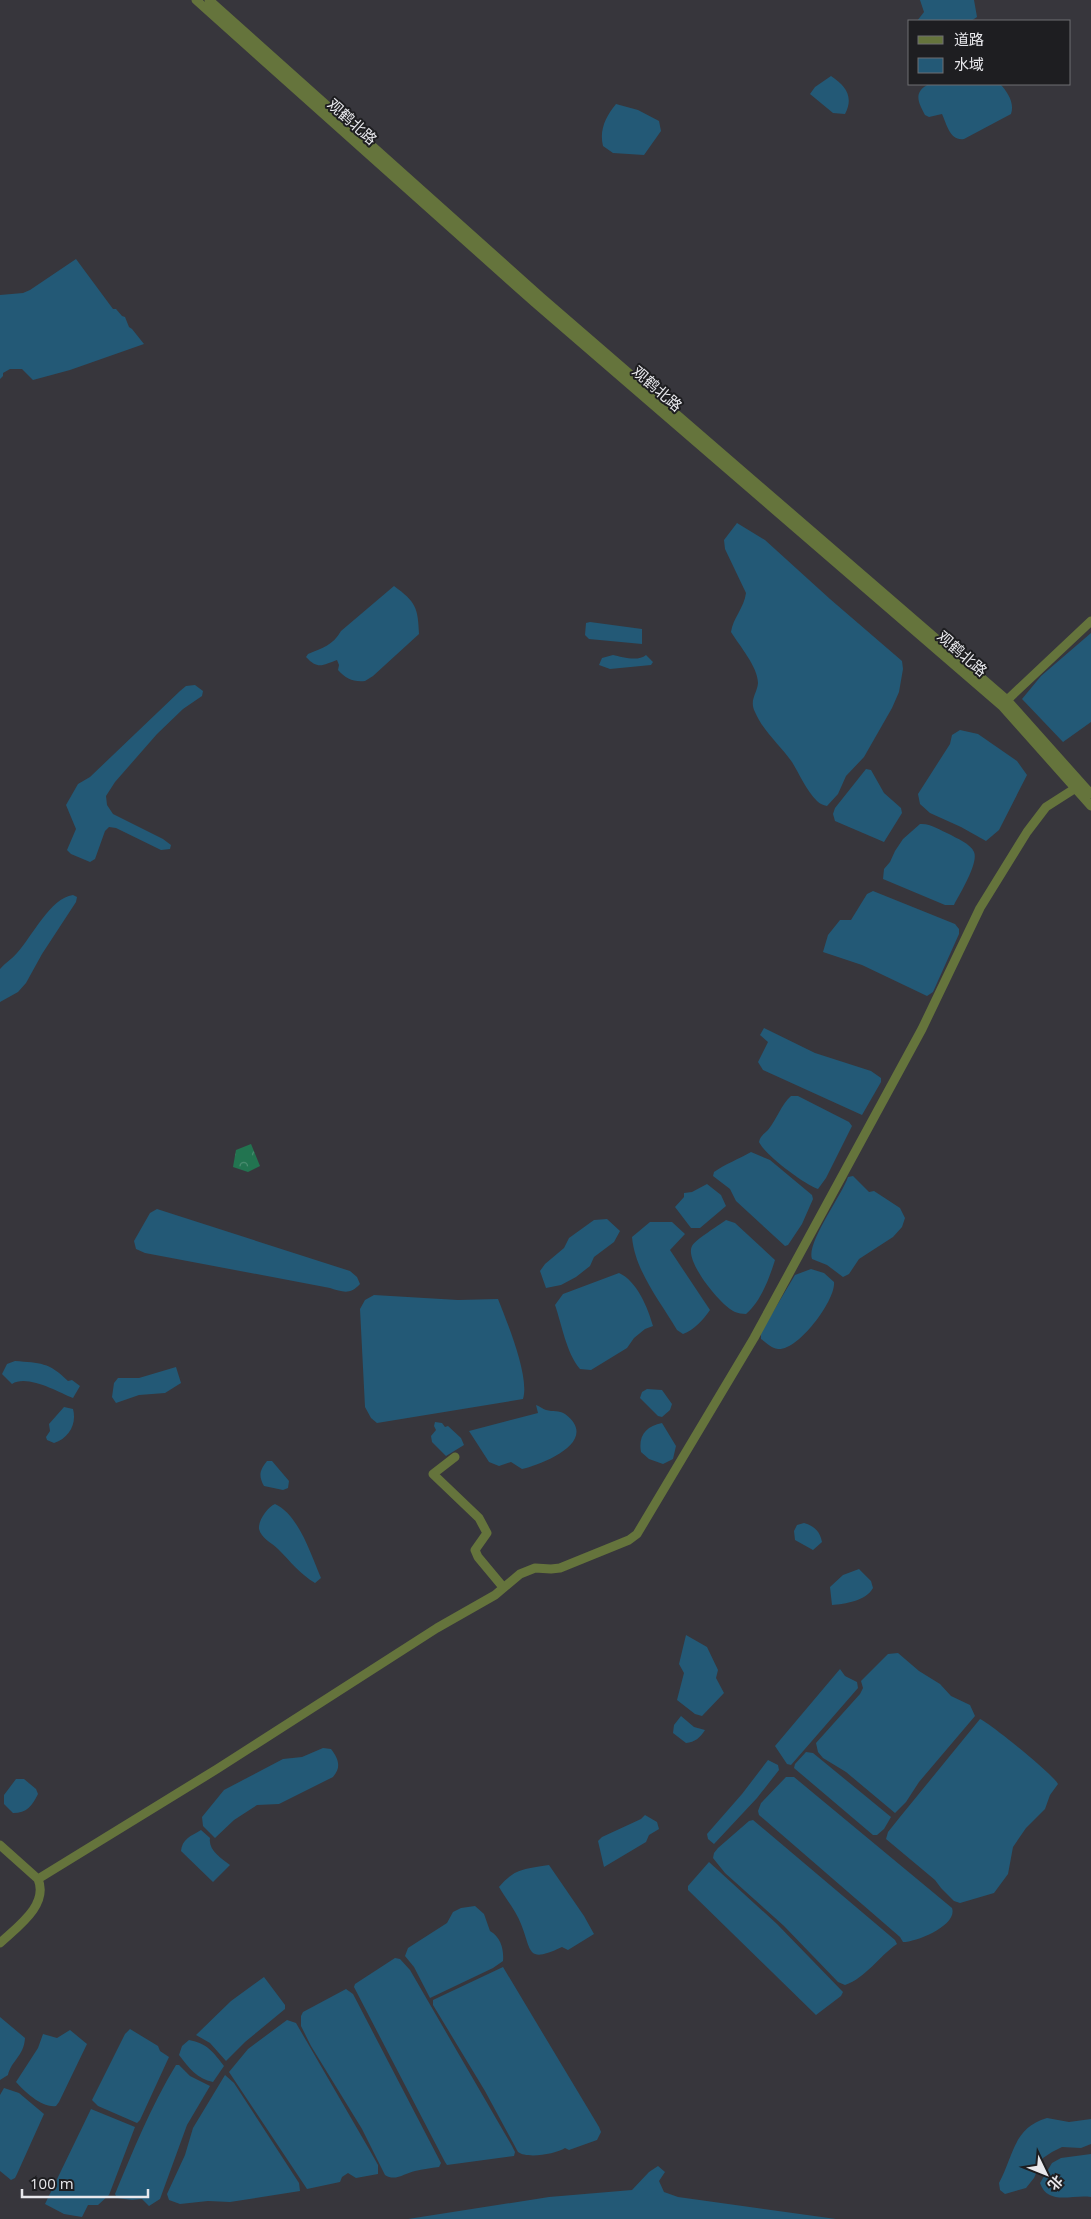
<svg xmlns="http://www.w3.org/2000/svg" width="1091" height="2219" viewBox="0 0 1091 2219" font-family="'Open Sans','Noto Sans SC',sans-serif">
<defs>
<pattern id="forest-crowns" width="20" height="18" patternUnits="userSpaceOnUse" patternTransform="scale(1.25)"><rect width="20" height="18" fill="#227450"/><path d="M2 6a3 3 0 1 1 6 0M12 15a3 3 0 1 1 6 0" fill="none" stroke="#4d8e72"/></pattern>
</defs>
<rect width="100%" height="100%" fill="#37363c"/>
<path fill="url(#forest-crowns)" d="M251,1144L260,1166L248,1172L233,1167L236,1150Z"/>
<path fill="#235976" d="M920,0H974L977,17L971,21H917L924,12Z
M831,76C846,86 854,97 845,114L833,113L810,94L815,87Z
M929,84H1000C1007,91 1015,103 1011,114L964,139C950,141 947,125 942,114L929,117L925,115C918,102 913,92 929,84Z
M616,104L638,110L659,121L661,131L644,155L613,153L603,146C599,130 606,116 616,104Z
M76,259L113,309H116L122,316L125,317L129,327L132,329L144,344L70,370L33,380L22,369H10L3,373V376L0,379V295L23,293L30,290Z
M737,523L765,540L830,599L902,661L903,669L899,692L892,708L864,757L846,776L838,794L827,806C823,805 820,804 817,801C806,790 800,775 792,762C780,745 763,731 755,712C749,700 757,694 758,683C758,667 739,645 731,632C733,618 744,608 746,593L725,549L724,540Z
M394,586C416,602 418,608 419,634L373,676L365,681C353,682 346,679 338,670L339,665L337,660C323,665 318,670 306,657L308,654C323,648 333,645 341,631Z
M590,622L642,629V644L589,639L585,635L586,623Z
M1091,633V722L1063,742L1022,699L1041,676Z
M613,655C622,657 638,662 646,655L653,662L651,665L610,669L599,665L602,658Z
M195,685L203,691L202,696L183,709L157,734L115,782L106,796L107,805L113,814L163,839L171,845L170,849L161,850L116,828L109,827L105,831L95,859L90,862L71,854L67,850L76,829L66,805L78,784L90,777L180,691L186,686Z
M960,730L978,734L1017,761L1027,775L999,830L986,841L961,827L930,813L920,804L918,794L950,744L952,735Z
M866,769L871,770L884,793L901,808L902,813L884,842L835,821L833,814L835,808Z
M920,824C930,823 940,830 949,834C956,838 971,844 974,852C979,863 959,895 954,905H945L883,879L884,869L890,862L895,851L903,839Z
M873,891L955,924L959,929V934L933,992L927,996L862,965L823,952L828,935L840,920H851L867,894Z
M73,895L77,897L76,902L42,954L26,983L18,992L0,1002V969C5,963 12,959 17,953C32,937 50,898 73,895Z
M764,1028L815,1053L871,1071L881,1078V1082L862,1115L763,1070L758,1062L768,1042L760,1035Z
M791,1096H798L849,1122L852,1126L826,1178L818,1189C804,1184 765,1155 759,1142C760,1136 764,1134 768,1130C777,1119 781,1105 791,1096Z
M751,1152L770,1160L812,1195L813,1199L802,1224L788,1245L785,1246L736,1201L730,1189L713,1176L714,1172C725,1164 739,1159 751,1152Z
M853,1176L869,1192L874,1191L900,1208L905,1218L902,1227L893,1237L859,1259L849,1274L843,1277L827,1265L812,1259C806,1243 842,1195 848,1177Z
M707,1184L721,1195L726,1206L700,1228H691L675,1207L684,1197V1193L692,1192Z
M157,1209L350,1271L357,1277L360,1284C350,1295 343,1292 330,1288L145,1253L136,1249L134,1241L150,1213Z
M607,1219L620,1231L614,1242L594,1257L590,1266L576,1277L561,1285L546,1288L540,1271L545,1264L564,1248L569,1238L594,1220Z
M726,1220L735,1223L775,1260C769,1279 761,1301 746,1314C742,1314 738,1313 735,1312C721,1306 684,1261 692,1246C696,1239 718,1226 726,1220Z
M650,1222H672L685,1234L670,1250L710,1310C703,1320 694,1330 683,1334L677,1330C660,1301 635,1271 632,1237Z
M811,1269L824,1273L834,1282C836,1300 798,1351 778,1349C771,1348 767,1343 761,1339V1332L795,1275Z
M619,1273C637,1281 648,1308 653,1326L645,1329L634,1338L627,1348L591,1370L580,1369C566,1352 562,1325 555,1305L563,1294Z
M374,1295L458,1300L498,1299C507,1322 530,1377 523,1399L377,1423L371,1418L365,1407L360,1309L365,1300Z
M15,1361C40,1363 49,1362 68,1381L72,1380L80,1386L73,1398C58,1392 27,1374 12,1384L2,1374L7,1364Z
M176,1367L181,1383L165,1393L139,1395L116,1403L112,1397L114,1383L118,1378H139Z
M647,1389L662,1390L672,1404L670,1410L662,1417L658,1416L640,1398L642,1392Z
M536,1405C539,1406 543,1409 546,1410C553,1412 559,1410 565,1414C601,1441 543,1464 522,1469L511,1462L499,1466L489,1462L469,1431L538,1413Z
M64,1407L73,1409C77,1424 69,1438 54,1443L47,1440L46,1437L50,1431L49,1424Z
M435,1422L442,1423L445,1427L448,1426L461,1438L464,1445L446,1456L432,1442L431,1436L436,1430L434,1426Z
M662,1423L676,1446L673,1459L663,1464L649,1459L641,1452C638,1436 646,1426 662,1423Z
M267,1461H272L289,1481L288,1488L283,1490L264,1486C258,1475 260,1470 267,1461Z
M275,1504C299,1515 311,1555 321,1578L315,1583C300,1574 290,1561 278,1549C272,1543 261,1538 259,1529C258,1520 268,1507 275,1504Z
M804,1523C814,1526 820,1531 822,1542L813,1550L795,1540L794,1531L797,1525Z
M859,1569L871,1581L873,1588C866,1601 845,1604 832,1605L830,1587L843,1575Z
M686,1635L707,1647L718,1670L716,1678L724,1693L702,1716L695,1714L677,1700L684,1673L679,1664Z
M888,1654L898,1653L919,1671L940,1684L951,1696L970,1705L975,1716L919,1782L906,1802L895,1813L846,1772L823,1758L818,1752L816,1743L860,1694L863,1688L861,1681Z
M840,1669L845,1676L857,1682L858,1688L791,1765L787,1764L775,1746Z
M681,1716L694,1727L705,1730C700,1738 695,1742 686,1743L673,1733L674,1725Z
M980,1719C991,1724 1054,1775 1058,1784L1050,1795L1045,1809L1026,1828L1013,1847L1008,1874L994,1893L960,1903L954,1901L941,1888L935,1880L886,1839L888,1832L900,1817Z
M323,1748L331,1749C338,1758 342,1767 333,1777L279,1804L257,1805L234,1820L215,1838L203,1826L202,1817L224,1790L283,1759L302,1757Z
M806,1752L813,1753L891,1817L884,1829L877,1835H873L794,1768L795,1764Z
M768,1760L778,1765L779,1770L757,1798L714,1844L708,1839L707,1834L742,1794Z
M786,1777H794L952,1908C958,1925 917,1942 903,1942L900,1937L759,1815L758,1811L761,1803Z
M16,1779H24L36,1789L38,1794C32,1806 27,1813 13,1813L4,1804V1795Z
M645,1815L657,1822L659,1829L649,1835L646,1842L604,1867L598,1841L602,1837L641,1819Z
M753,1820L895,1940L897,1944C879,1956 866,1978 845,1985L838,1982L784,1926L725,1873L713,1858L714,1853L718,1848L749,1821Z
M201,1830L210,1838C208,1850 221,1858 230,1865L213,1882L181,1851C182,1839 191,1836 201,1830Z
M709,1862L777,1924L843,1992L841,1996L816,2015L688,1890V1886Z
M549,1865L584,1916L594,1934L568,1950L562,1947C526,1964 532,1951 521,1924C516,1911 506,1899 499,1887C515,1868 525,1869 549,1865Z
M475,1906L484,1914L490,1931C501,1937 504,1950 503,1961L493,1968L430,1998L414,1967L405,1956L408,1948L447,1923L453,1912L461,1908Z
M395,1958L400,1959L410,1970L512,2146L515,2152L514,2156L447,2165L445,2162L354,1987L355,1984Z
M503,1967L599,2127L601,2132L597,2140L569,2150L565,2148C556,2154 527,2159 518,2152L485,2091L433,2005V2000Z
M264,1977L285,2005V2009L245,2042L226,2061L210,2043L196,2035L231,2001Z
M346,1989L353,1994L441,2163L439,2167C431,2168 423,2169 415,2171C405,2173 395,2182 385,2175L362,2129L311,2046L301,2026V2016L303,2012Z
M0,2017L25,2038C24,2056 11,2061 8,2075L0,2080Z
M287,2020L296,2023L369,2149L378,2165V2174L356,2178L348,2173L342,2177L340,2182L307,2189L229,2072L248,2049Z
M130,2029L158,2046L160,2051L169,2057L140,2120L137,2123L98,2106L92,2100L125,2034Z
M70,2030L87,2044L59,2102L56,2106C42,2108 25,2092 16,2082L38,2048L43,2034L57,2038Z
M189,2040C207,2043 214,2053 224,2066L213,2082C197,2079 189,2068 179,2055L182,2046Z
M176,2065H179L190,2076L210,2086L187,2125L160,2199L149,2206L142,2199L132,2200L117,2198L115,2194C133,2151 151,2106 176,2065Z
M225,2075L234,2083L299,2183L300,2191L230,2202L208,2201L180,2204L169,2200L167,2194L185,2155L193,2128Z
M4,2088L19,2093L44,2114L17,2174L15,2178L11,2180L0,2171V2095Z
M91,2109L135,2127L109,2195L98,2205H88L82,2217L64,2214L45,2204Z
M1047,2118L1069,2122L1091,2119V2144L1081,2148L1062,2147L1052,2152L1043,2158L1034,2178L1026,2188L1005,2194L1000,2190L999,2183C1014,2155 1013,2128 1047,2118Z
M1091,2154V2197C1072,2194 1048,2206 1040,2183L1052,2163L1061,2158Z
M658,2166L665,2172L659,2181L664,2192L678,2197L836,2219H408L549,2197L632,2190L649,2172Z"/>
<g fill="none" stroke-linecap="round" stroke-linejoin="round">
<path stroke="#65743c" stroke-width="9" d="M196,0L535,303L1002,706L1091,806
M209,0L541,297L1007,700L1091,794
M1004,703L1091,621
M455,1457L433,1474L479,1518L487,1533L475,1550L478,1557L503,1587
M0,1845L38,1879C49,1905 17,1927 0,1943
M38,1879L217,1769L437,1628L495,1595L520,1574L535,1568L551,1569L560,1568L629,1540L637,1534L754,1338L922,1029L980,908L1027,832L1046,807L1082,784"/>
</g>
<g text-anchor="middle" stroke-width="4" stroke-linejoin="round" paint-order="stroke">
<g font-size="15" fill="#e8e8ec" stroke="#1e1e21">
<text transform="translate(352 122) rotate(42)" y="5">观鹤北路</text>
<text transform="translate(657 389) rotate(41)" y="5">观鹤北路</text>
<text transform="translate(962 654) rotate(41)" y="5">观鹤北路</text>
</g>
</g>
<rect x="908" y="20" width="162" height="65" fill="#1e1e21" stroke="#6f6f72"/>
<rect x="918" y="36" width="25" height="8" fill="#65743c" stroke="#6f6f72"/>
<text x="954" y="45" font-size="15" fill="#e8e8ec">道路</text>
<rect x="918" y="58" width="25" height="15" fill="#235976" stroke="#6f6f72"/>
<text x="954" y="70" font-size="15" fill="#e8e8ec">水域</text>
<g transform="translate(1046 2174) rotate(133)" stroke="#1e1e21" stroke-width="4" paint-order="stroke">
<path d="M0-4L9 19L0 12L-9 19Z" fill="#e8e8ec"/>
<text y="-8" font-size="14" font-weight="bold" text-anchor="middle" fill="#e8e8ec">北</text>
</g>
<path d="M22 2189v8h126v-8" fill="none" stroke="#e8e8ec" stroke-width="2.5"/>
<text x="30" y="2189" font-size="15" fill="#e8e8ec" stroke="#1e1e21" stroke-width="4" paint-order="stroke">100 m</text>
</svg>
